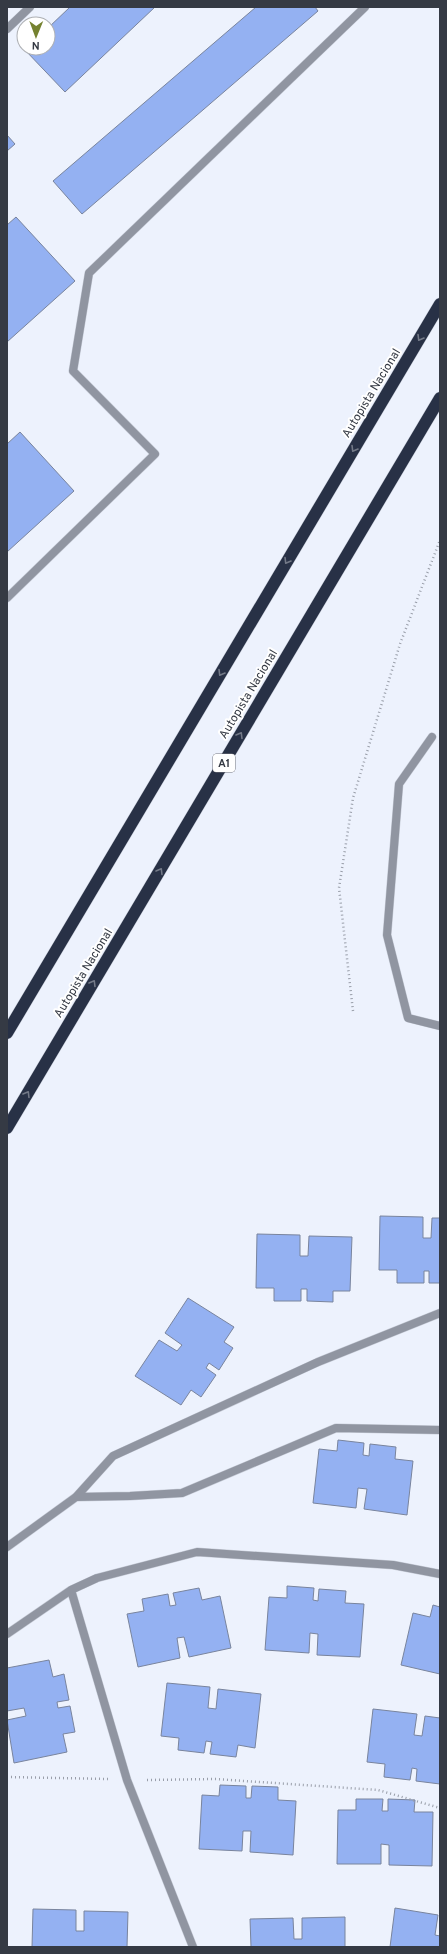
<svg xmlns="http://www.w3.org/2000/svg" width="447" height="1954" viewBox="0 0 447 1954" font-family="Overpass,sans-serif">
<rect width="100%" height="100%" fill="#edf2fd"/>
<path fill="#94b1f2" stroke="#79849d" d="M70,7H155L65,92L25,50L27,48H48V28Z
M256,7H315L318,11L82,214L53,181Z
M7,135L15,144L7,151Z
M16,217L75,281L7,342V225Z
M20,432L74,491L7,552V444Z
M380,1216L423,1217V1238H431L432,1218H440V1283H429V1271H424V1283H397V1270H379Z
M257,1234L300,1235V1256H308L309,1236L352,1237L350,1291H333V1302L307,1301V1289H301V1301H274V1288H256Z
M188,1298L234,1327L224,1342L233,1348L219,1370L209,1363L206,1368L216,1375L201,1397L191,1390L181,1405L135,1376L159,1340L177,1351L182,1345L165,1333Z
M338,1440L364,1443L363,1455L369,1456L370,1444L396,1447L395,1459L413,1461L407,1515L364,1509L367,1489L358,1488L356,1508L313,1503L319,1449L337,1451Z
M287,1586L314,1588L313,1600L318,1601L319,1589L346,1591L345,1603L364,1604L360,1657L317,1655L318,1634L310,1633L309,1653L265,1650L269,1597L287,1598Z
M199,1588L202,1600L220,1596L231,1648L189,1657L184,1637L177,1638L180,1658L138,1667L127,1614L144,1611L142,1599L168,1594L170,1606L176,1605L173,1593Z
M433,1605L440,1607V1674L401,1665L413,1613L430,1617Z
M49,1660L53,1677L64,1674L69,1700L57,1702L58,1708L70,1706L75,1732L63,1734L67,1752L14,1763L7,1720L26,1716L24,1708L7,1711V1668Z
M167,1683L210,1687L208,1708L216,1709L218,1689L261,1694L255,1748L238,1745L236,1757L210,1754L212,1742L206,1741L204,1753L178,1750L179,1738L161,1736Z
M373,1709L417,1714L414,1735L422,1736L425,1716L440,1718V1784L416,1781L417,1769L412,1768L410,1780L384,1777L385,1764L367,1762Z
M220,1785L246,1786V1798H251L252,1786L278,1787V1800L296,1801L293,1855L250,1852L251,1831H243L242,1851L199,1849L202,1795L219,1796Z
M356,1799H383L382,1811H388V1799L415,1800L414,1812H433L432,1866L389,1865V1845L381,1844V1864H337L338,1810H356Z
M395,1908L438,1915L435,1935L440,1936V1947H390Z
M33,1909L76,1910V1931H84V1911L128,1912L127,1947H32Z
M345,1917V1947H251L250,1919L293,1918L294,1939H302V1918Z"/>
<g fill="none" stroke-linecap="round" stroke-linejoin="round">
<defs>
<path id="lane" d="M7,29L30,7
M7,598L155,454L73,371L89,273L365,7"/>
<path id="street" d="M432,737L399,784L387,935L408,1018L440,1026
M76,1497L130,1496L182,1493L336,1428L440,1430
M7,1547L76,1497L113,1456L318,1362L440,1313
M71,1590L127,1780L193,1947
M7,1634L71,1590L97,1578L197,1552L393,1565L440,1574"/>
<path id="highway" d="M7,1033L440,304
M7,1128L440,398"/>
</defs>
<use href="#lane" stroke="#c8cdd8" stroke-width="9"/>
<use href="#street" stroke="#c8cdd8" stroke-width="9"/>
<use href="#highway" stroke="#c8cdd8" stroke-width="13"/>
<path stroke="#999ea9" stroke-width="2.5" stroke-dasharray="1 3" stroke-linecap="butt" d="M353,1011L339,888L353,798L400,644L440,540
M7,1777L108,1779
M147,1780L215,1779L378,1790L440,1808"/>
<use href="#lane" stroke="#9095a1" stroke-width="8"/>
<use href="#street" stroke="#9095a1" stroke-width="8"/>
<use href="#highway" stroke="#283146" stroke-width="12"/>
</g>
<defs><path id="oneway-chevron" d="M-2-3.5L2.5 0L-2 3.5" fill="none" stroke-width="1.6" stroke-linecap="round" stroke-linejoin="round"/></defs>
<g stroke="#737987">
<use href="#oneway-chevron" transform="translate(420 338) rotate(121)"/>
<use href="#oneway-chevron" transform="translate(354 449) rotate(121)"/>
<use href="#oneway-chevron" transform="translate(287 561) rotate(121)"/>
<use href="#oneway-chevron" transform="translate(221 673) rotate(121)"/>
<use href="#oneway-chevron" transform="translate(240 735) rotate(-59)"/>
<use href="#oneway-chevron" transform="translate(160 871) rotate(-59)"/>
<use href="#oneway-chevron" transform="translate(93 983) rotate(-59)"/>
<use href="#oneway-chevron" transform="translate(27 1094) rotate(-59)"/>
</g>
<g text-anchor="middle" stroke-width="4" stroke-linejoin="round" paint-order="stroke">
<rect fill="#fff" stroke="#72757c" stroke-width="1" x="213" y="754" width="22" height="18" rx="3"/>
<g font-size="11" font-weight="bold" fill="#353a44">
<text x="224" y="767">A1</text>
</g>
<g font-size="12" fill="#353a44" stroke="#fff">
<text transform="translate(371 393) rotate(-59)" y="4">Autopista Nacional</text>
<text transform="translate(248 694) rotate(-59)" y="4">Autopista Nacional</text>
<text transform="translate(83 973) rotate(-59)" y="4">Autopista Nacional</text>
</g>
</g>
<rect width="447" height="1954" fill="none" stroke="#353a44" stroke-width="16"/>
<g transform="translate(36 36) rotate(181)"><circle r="19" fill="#ffffff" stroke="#aeb0b4"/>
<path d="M0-3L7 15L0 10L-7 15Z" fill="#758230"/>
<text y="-6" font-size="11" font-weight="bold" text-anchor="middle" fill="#353a44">N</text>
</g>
</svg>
